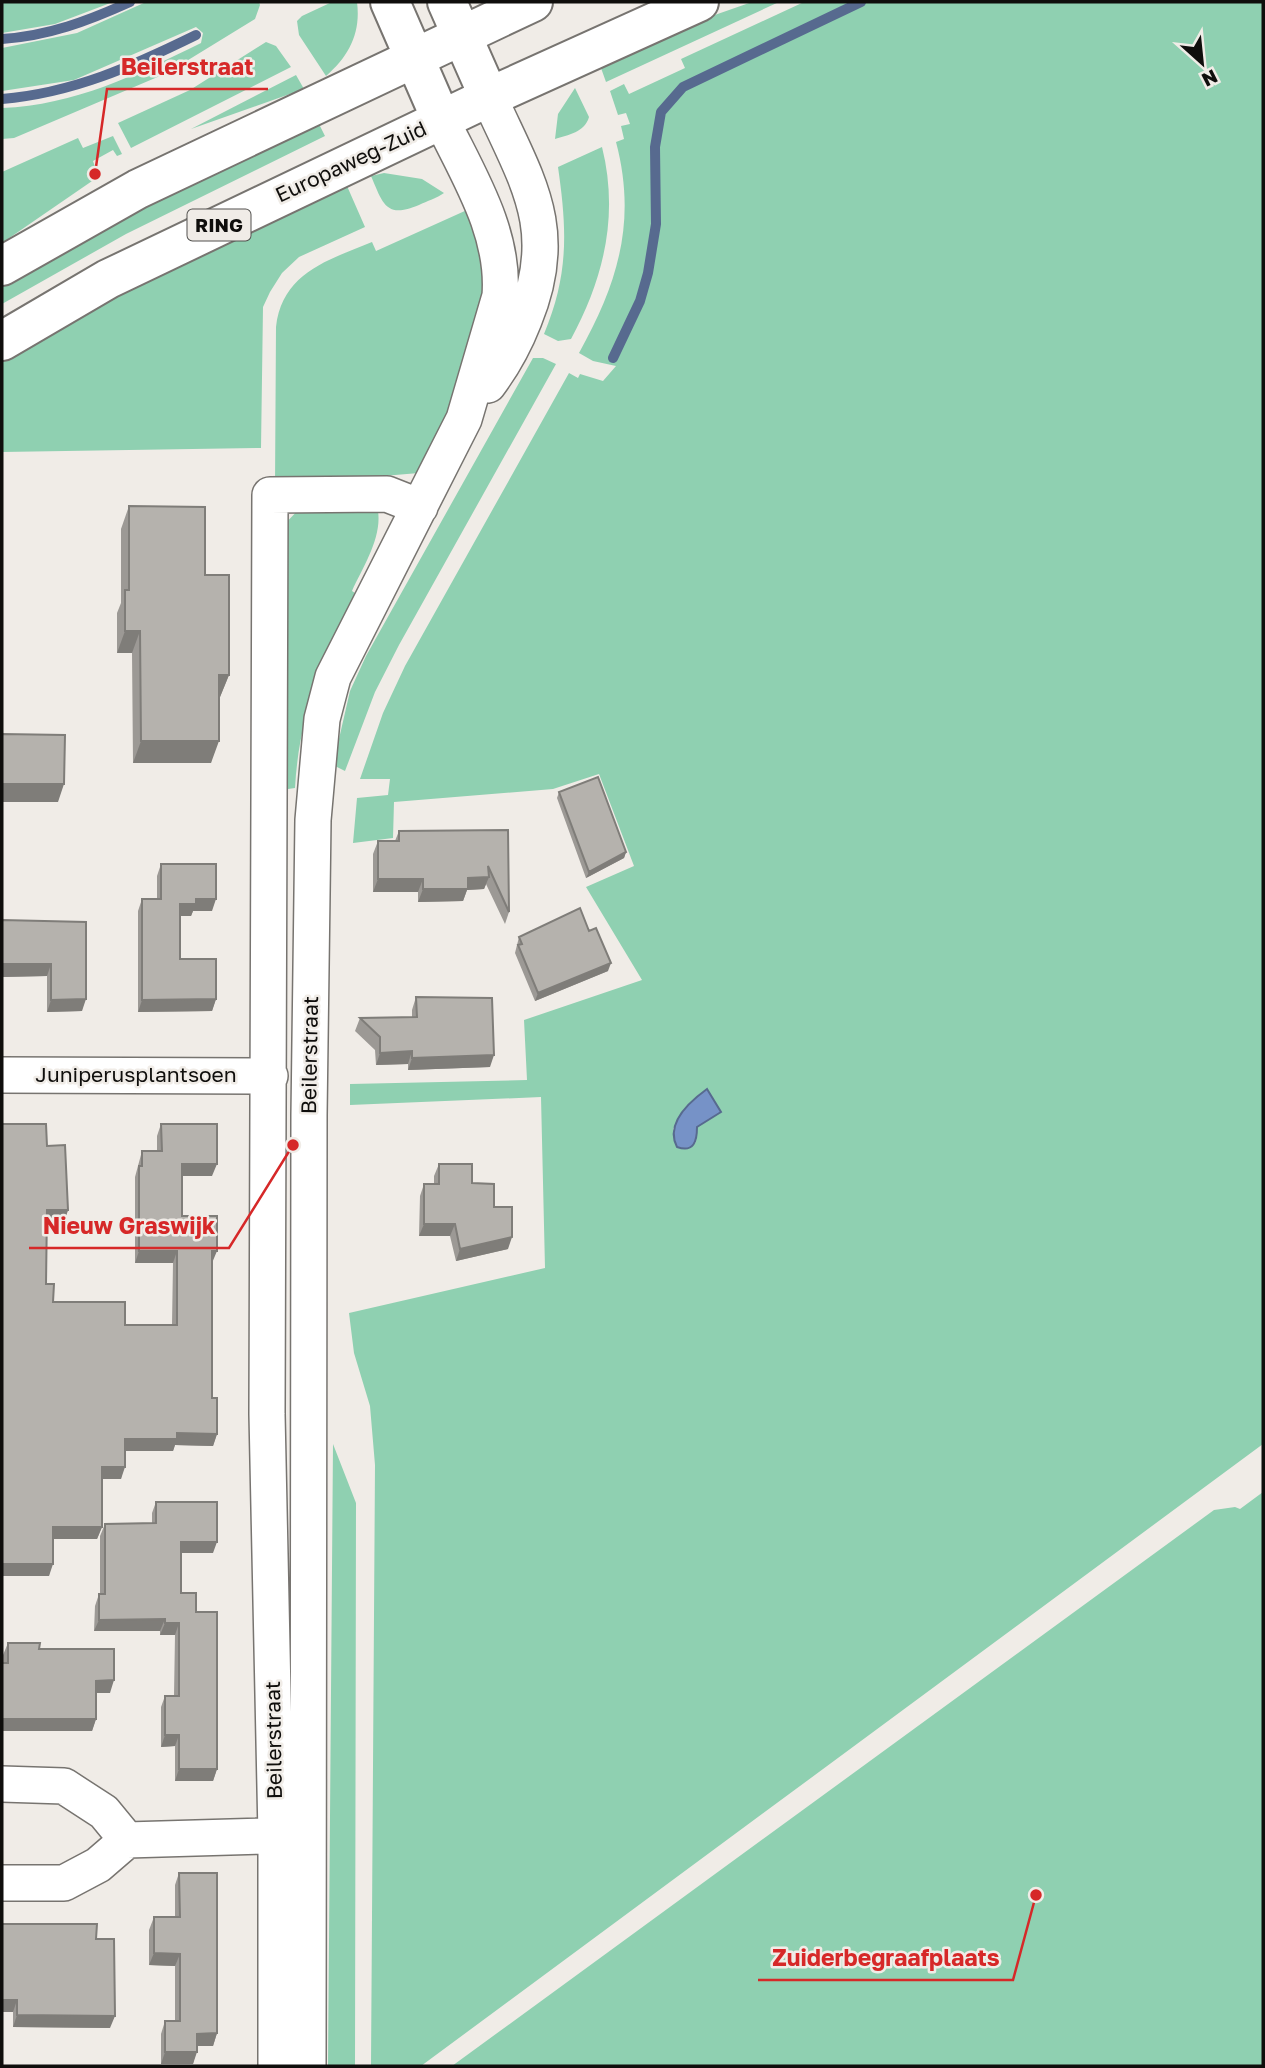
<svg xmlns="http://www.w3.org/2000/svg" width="1265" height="2068" viewBox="0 0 1265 2068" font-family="'Golos Text',sans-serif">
<rect width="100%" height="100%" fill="#f0ece7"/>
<path fill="#8fd0b1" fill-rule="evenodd" d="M2,2H113L55,24L2,33Z
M146,2H259L260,5L255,19L167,73L14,138L2,139V108C75,105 136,75 201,43L203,33L196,27L74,80L2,91V48L77,33Z
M332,2H357C361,33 349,56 326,76L299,35L297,21L302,16Z
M752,2H779L606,82L601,68L709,17Z
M804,2H1263V1444L421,2066H371L375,1465L370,1406L354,1353L349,1313L545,1268L541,1097L350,1105V1084L527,1080L524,1020L642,980L586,887L634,866L599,774L553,789L394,802L393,838L353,843L357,798L388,795L390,779H360L383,713L405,666L569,373L578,378L580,374L603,381L616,366L593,361L579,353C618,283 637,221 616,142L624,139L621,126L630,124L626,113L618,115L610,91L624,84L629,94L685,68L681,59ZM707,1089L704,1121L697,1127L696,1142L689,1148L673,1129L687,1108Z
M266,42L276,46L291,67L131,148L118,123L190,90Z
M296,75L304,89L191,129Z
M575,88L589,117C585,132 568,135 555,139L558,114Z
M319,124L325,136L126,234L2,304V285L107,223Z
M113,136L122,154L117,156L113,150L93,161L95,167L90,170L95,179L2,243V172L78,138L83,148Z
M602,147C619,215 604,278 571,339L558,341L544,334C569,274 567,230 558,167Z
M384,173L422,179L444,193C437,198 427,201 419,205C386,219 383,204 371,176Z
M347,186L365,227L299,257L282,273L270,292L263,307L261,448L2,452V362L93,306Z
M467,210L484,249L488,343L419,473L275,485L276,327C282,273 328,260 372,242L376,251Z
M533,358H543L556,364L399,645L375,692L345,771L333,765L350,691L366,656Z
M302,506L378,511C382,538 363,567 352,591L355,593C324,660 299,713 295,788L281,790V528Z
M333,1444L356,1503L355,2066H328Z
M1263,1492V2066H452L1214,1510L1235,1507L1240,1509Z"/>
<path fill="#7692c7" stroke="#576a8f" stroke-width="2" d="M707,1089L721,1112L697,1127C697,1141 694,1153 677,1147C665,1124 689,1102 707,1089Z"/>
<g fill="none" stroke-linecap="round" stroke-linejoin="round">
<path stroke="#576a8f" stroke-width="10" d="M2,39C48,36 88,21 130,2
M2,99C73,93 133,66 196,35
M613,358L640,301L648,273L656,224L655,147L661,112L683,87L861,2"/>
<defs>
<path id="minor" d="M488,385C503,365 515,343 524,320C562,228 526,180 489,97
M2,1075L270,1076
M2,1784L64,1786L104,1812L127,1840L298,1835
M2,1883H64L98,1865L127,1840
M276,2066V1835L267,1414L270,495L387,494L420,507
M308,2066L309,1115L313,820L322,719L333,677L464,419L500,296C505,232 468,175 441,119"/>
<path id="major" d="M390,2L441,119
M447,2L489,97
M2,266L138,189L533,2
M2,341L108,279L489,97L699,2"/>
</defs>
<use href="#minor" stroke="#777470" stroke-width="38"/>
<use href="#major" stroke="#777470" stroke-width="42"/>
<use href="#minor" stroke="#fff" stroke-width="35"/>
<use href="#major" stroke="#fff" stroke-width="38"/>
</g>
<path fill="#9c9995" d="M129,506L205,575L229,675L220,697H219L211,763H133L132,653H117V613L121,603V529Z
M559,792L626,852L624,858L586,878L557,798Z
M508,830L509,912L505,924L486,884L484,889L467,890L463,901L418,902V892H373V854L378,841H395L399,831Z
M161,864L212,911H193L191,916H180V959L216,999L212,1011L138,1012V911L142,899H157V876Z
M2,920L86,922L82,1011L47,1012V976L2,977Z
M589,931L608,971L535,1001L515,953L519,937Z
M416,997L490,1067L408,1070V1064L376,1065L375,1050L355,1031L360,1018L412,1017V1010Z
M2,1124L47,1146L68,1210L64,1222H47L46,1284L53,1302L125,1325H172L173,1263H135V1177L142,1151H157V1136L161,1124L212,1176H182V1216L212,1263V1398L217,1434L213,1446L175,1445L173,1451H125L121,1479H102V1527L97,1539H53L49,1576H2Z
M439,1164L472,1183L494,1207L508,1249L456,1261L450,1236H419L420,1196L424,1184H434V1176Z
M156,1502L213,1553H181V1593L196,1612L217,1769L213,1781H175V1746L161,1747V1707L165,1696H174L175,1635H160V1631H94L95,1606L99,1594H100V1536L105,1524L152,1523V1513Z
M8,1643L39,1649L110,1693H96V1719L92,1731L3,1663V1655Z
M179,1873L217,2033L213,2046H197L193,2064H161V2034L165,2021H175V1966L149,1965V1930L154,1917H175V1885Z
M96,1939L110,2028L13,2027V2012H2Z"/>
<path fill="#7f7d79" d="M125,631H140L132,653H117Z
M219,675H229L220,697H211Z
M141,741H219L211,763H133Z
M2,784H64L58,802H2Z
M626,852L624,858L586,878L589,872Z
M489,877L484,889L467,890L463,901L418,902L423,889L468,878Z
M378,879H423L418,892H373Z
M196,899H216L212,911H193L191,916H176L180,904Z
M611,963L608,971L535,1001L538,993Z
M2,964H51L47,976L2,977Z
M86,999L82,1011L47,1012L51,1000Z
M216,999L212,1011L138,1012L142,1000Z
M412,1051L408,1064L376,1065L380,1053Z
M494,1055L490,1067L408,1070L412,1058Z
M182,1164H217L212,1176H177Z
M47,1210H68L64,1222H42Z
M424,1224H455L450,1236H419Z
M512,1237L508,1249L456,1261L460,1249Z
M139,1251H177L173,1263H135Z
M212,1251H217L212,1263Z
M177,1433L217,1434L213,1446L175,1445L173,1451H121L125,1439Z
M102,1467H125L121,1479H98Z
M53,1527H102L97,1539H49Z
M181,1542H217L213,1553H176Z
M2,1564H53L49,1576H2Z
M165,1619L160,1631H94L99,1620Z
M165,1623H179L175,1635H160Z
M114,1680L110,1693H92L96,1681Z
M2,1719H96L92,1731H2Z
M165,1735H179L175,1746L161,1747Z
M179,1769H217L213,1781H175Z
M154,1953L180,1954L175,1966L149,1965Z
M2,2000H17L13,2012H2Z
M17,2015L115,2016L110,2028L13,2027Z
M217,2033L213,2046H193L197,2034Z
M165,2052H197L193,2064H161Z"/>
<path fill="#b5b2ad" stroke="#7f7d79" stroke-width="2" d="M129,506L205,507V575H229V675H219V741H141L140,631H125V590H129Z
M2,734L65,735L64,784H2Z
M598,777L626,852L589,872L559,792Z
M508,830L509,912L488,866L489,877L468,878V889H423V879H378V841H399V831Z
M161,864H216V899H196V904H180V959H216V999L142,1000V899H161Z
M580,908L589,931L596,928L611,963L538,993L518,945L522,944L519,937Z
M2,920L86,922V999L51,1000V964H2Z
M416,997L492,998L494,1055L412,1058V1051L380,1053V1037L360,1018L417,1017Z
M2,1124H46L47,1146L65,1145L68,1210H47L46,1284H54L53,1302H125V1325H177V1251H139V1166H142V1151H162L161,1124H217V1164H182V1216H217V1251H212V1398H217V1434L177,1433V1439H125V1467H102V1527H53V1564H2Z
M439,1164H472V1183L494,1184V1207H512V1237L460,1249L455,1224H424V1184H439Z
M156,1502H217V1542H181V1593H196V1612H217V1769H179V1735H165V1696H179V1623H165V1619L99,1620V1594H105V1524L156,1523Z
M8,1643H40L39,1649H114V1680L96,1681V1719H2V1663H8Z
M179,1873H217V2033L197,2034V2052H165V2021H180V1954L154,1953V1917H180Z
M2,1924H97L96,1939H114L115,2016L17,2015V2000H2Z"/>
<g text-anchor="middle" stroke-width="5" stroke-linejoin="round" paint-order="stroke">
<rect fill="#f0ece7" stroke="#52514e" stroke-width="2" x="187.5" y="209.5" width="63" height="31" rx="5"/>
<g font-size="19" font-weight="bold" fill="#0f0e0c">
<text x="219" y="232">RING</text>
</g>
<g font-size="21" fill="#0f0e0c" stroke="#f0ece7">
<text transform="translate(351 162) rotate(-25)" y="7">Europaweg-Zuid</text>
<text transform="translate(310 1055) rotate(-89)" y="7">Beilerstraat</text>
<text x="136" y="1082">Juniperusplantsoen</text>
<text transform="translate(274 1740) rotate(-91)" y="7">Beilerstraat</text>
</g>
</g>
<path fill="none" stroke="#d62828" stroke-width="2.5" d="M95 174L107 89H268M293 1145L229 1248H29M1036 1895L1013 1980H758"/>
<g fill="#d62828" stroke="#f0ece7" stroke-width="2.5">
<circle cx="95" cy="174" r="7"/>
<circle cx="293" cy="1145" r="7"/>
<circle cx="1036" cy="1895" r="7"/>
</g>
<g font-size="23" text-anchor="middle" font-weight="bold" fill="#d62828" stroke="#f0ece7" stroke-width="5" stroke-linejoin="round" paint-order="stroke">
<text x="187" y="75">Beilerstraat</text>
<text x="129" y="1234">Nieuw Graswijk</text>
<text x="886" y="1966">Zuiderbegraafplaats</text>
</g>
<rect width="1265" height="2068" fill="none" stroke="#0f0e0c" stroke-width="7"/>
<g transform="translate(1202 63) rotate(153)" stroke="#f0ece7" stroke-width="5" paint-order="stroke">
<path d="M0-5L12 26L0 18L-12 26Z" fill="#0f0e0c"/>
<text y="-10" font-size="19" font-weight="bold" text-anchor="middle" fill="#0f0e0c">N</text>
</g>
</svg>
